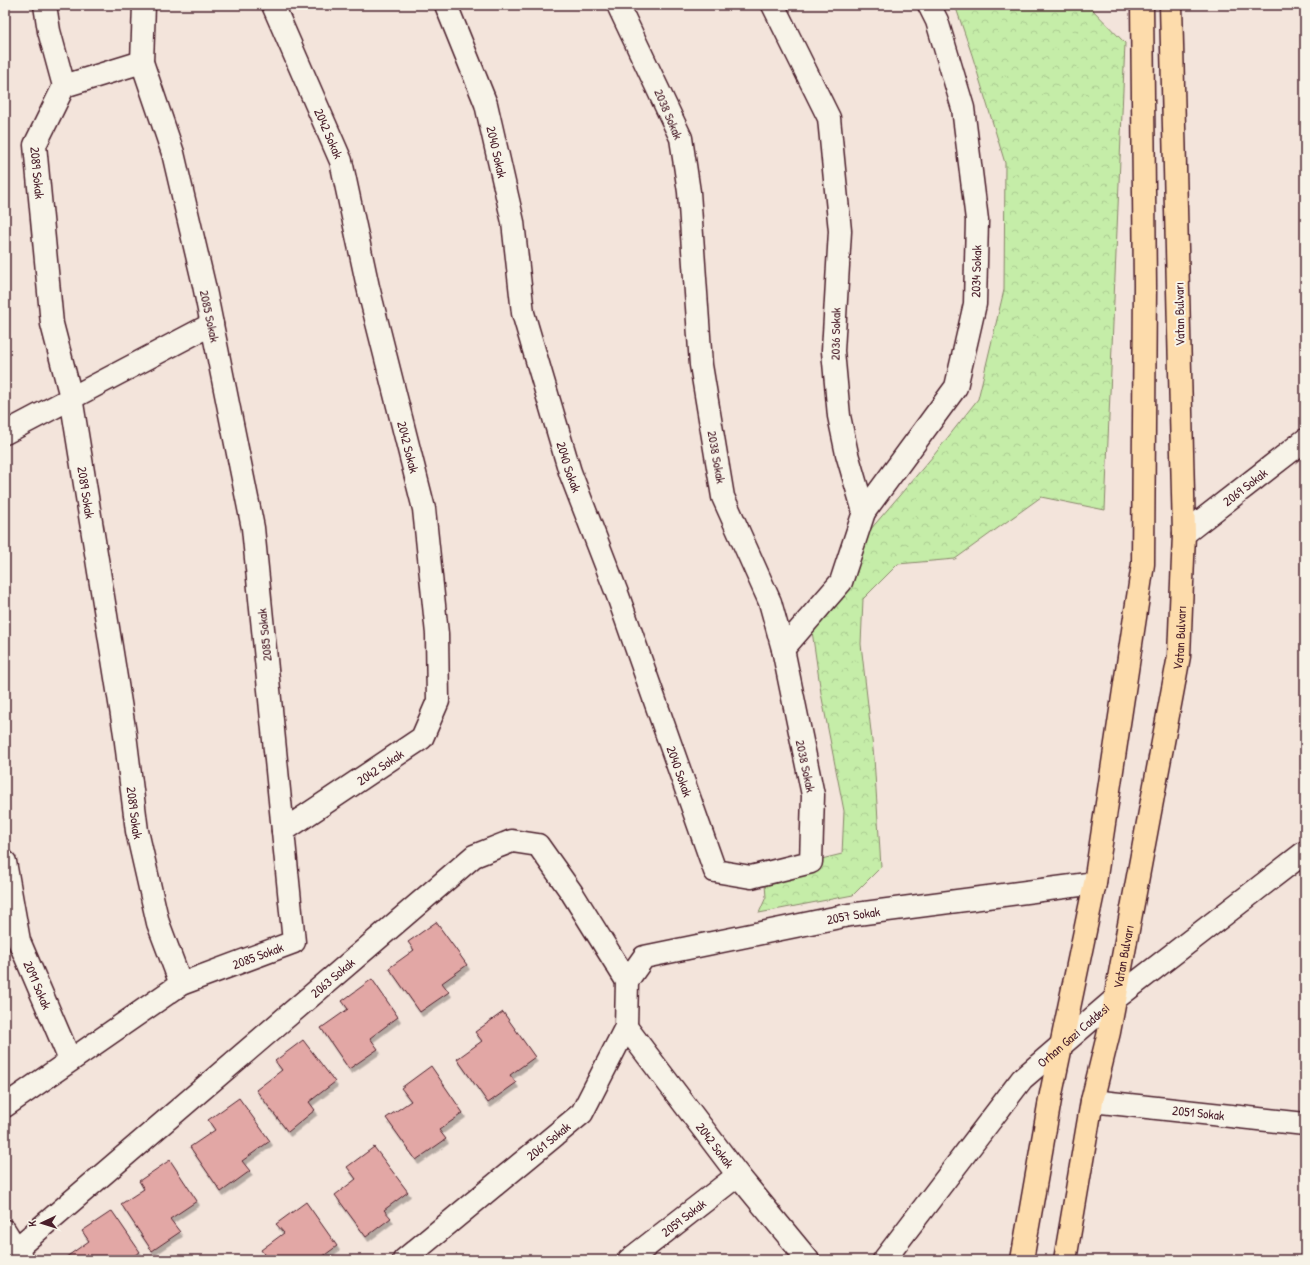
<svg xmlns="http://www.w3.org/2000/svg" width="1310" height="1265" viewBox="0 0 1310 1265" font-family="'Patrick Hand',sans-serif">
<defs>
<pattern id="forest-crowns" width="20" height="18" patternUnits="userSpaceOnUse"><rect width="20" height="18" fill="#c5eda8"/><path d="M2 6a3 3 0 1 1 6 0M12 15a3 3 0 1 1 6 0" fill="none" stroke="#abcb91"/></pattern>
<filter id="shadow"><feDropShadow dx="2.5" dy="4.5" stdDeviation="0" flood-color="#0004"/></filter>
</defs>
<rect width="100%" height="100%" fill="#f3e4db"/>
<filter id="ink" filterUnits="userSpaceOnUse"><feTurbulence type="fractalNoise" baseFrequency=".025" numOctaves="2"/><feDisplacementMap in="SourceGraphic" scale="8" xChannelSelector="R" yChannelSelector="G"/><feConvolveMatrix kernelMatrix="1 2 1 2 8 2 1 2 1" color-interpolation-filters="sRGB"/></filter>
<g filter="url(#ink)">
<path fill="url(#forest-crowns)" stroke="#88866a" d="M955,5H1088L1125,43L1105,510L1041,497L955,559L898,564L863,599L861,644L874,758L881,867L853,895L759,913L766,897L764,873L842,854L844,811L821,693L812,631L870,530L934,455L978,399L1004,290L1005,163L972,55Z"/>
<path fill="#e2a7a5" stroke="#4a1f2b" filter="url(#shadow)" d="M436,922L467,965L442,983L449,992L420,1012L389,968L414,950L408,942Z
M372,979L398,1017L370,1038L378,1049L349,1069L321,1028L348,1009L342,1001Z
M503,1012L535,1057L510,1075L516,1083L488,1103L457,1059L482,1041L475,1032Z
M303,1040L335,1082L309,1102L315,1110L288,1132L256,1090L282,1070L275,1061Z
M431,1066L463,1113L439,1130L446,1139L416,1160L386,1118L411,1101L401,1088Z
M239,1098L270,1141L242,1161L250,1171L221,1192L190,1147L215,1130L208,1120Z
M374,1147L408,1192L384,1210L391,1218L366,1237L335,1195L356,1179L347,1167Z
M170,1160L197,1201L170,1219L180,1232L152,1251L121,1204L144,1189L139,1181Z
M306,1202L337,1246L318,1260H268L261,1250L284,1233L276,1224Z
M112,1211L140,1252L127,1260H62L89,1241L82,1231Z"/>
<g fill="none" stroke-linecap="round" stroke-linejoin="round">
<defs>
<g id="minor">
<path id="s1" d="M45,5L49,31L64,86L35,145L52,324L71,397L125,734L137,831L158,923L181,984"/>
<path id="s2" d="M273,5L341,161L368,287L424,509L437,634L438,701L422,738L283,831"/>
<path id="s3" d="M446,5L486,104L513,222L523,313L570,472L618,596L715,871L751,877L811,862L813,795L783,649L770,602L723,497L701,365L689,192L681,138L618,5"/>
<path d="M773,5L829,118L840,231L833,351L839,416L847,454L864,512L841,582L783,649"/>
<path d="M64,86L142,62"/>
<path d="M5,433L212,324"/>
<path id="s4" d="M864,512L956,387L975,304L977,220L963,108L937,21L929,5"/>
<path id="s5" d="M1184,534L1305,440"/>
<path id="s6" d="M5,862L19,941L70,1060"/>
<path id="s7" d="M627,981L644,957L849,915L1095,883"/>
<path id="s8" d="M626,1027L738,1175L808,1260"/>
<path id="s9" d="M1092,1101L1305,1124"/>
<path id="s10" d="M5,1106L181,984L294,942L253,528L204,285L173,153L142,62L144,5"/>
<path d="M5,1231L23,1260"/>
<path id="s11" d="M16,1249L474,856L512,841L538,845L572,893L627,981"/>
<path id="s12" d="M404,1260L582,1113L626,1027L627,981"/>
<path id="s13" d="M629,1260L738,1175"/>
<path id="s14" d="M884,1260L1022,1079L1115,999L1305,852"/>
</g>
<g id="major">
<path d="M1022,1260L1051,1094L1095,883L1143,564L1145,285L1142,5"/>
<path id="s15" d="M1065,1260L1092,1101L1109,1032L1179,656L1184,534L1171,5"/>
</g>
</defs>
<use href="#minor" stroke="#4a1f2b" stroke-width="25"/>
<use href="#major" stroke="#4a1f2b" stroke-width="25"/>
<use href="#minor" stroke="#f7f3e8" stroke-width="22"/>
<use href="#major" stroke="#fddcac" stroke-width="22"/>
</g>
</g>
<g text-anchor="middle" stroke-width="4" stroke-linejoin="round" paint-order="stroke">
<g font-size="13" fill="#4a1f2b" stroke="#f7f3e8">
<text transform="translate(669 114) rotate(67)" y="5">2038 Sokak</text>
<text dy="5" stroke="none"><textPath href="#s2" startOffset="140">2042 Sokak</textPath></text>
<text dy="5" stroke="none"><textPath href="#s3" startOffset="156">2040 Sokak</textPath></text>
<text dy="5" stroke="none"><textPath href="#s1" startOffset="177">2089 Sokak</textPath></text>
<text dy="5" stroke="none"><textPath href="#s4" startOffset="273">2034 Sokak</textPath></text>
<text transform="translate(1179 314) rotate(-91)" y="5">Vatan Bulvarı</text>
<text transform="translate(210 316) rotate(78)" y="5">2085 Sokak</text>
<text transform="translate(835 334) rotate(-89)" y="5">2036 Sokak</text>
<text dy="5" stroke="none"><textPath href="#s2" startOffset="464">2042 Sokak</textPath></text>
<text transform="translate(717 457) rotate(80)" y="5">2038 Sokak</text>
<text dy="5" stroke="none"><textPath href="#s3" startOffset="480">2040 Sokak</textPath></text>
<text dy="5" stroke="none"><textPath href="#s5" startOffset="77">2069 Sokak</textPath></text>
<text dy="5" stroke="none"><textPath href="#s1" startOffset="501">2089 Sokak</textPath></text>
<text transform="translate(264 635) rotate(-96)" y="5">2085 Sokak</text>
<text dy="5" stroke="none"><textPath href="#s15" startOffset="633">Vatan Bulvarı</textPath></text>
<text transform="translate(806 766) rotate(78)" y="5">2038 Sokak</text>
<text transform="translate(380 767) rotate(-34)" y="5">2042 Sokak</text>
<text dy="5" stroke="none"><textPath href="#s3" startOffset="804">2040 Sokak</textPath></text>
<text dy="5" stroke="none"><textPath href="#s1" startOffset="825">2089 Sokak</textPath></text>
<text dy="5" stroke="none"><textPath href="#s7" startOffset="243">2057 Sokak</textPath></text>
<text dy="5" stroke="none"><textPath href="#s10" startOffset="296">2085 Sokak</textPath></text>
<text dy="5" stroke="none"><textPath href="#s15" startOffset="309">Vatan Bulvarı</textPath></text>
<text dy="5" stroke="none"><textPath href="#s11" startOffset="417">2063 Sokak</textPath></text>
<text dy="5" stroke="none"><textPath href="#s6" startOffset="128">2091 Sokak</textPath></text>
<text dy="5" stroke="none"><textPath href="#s14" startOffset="295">Orhan Gazi Caddesi</textPath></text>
<text dy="5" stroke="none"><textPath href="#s9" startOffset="107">2051 Sokak</textPath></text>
<text dy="5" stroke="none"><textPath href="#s12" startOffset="187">2061 Sokak</textPath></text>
<text dy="5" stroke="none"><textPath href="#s8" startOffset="148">2042 Sokak</textPath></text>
<text dy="5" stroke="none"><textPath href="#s13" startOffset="69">2059 Sokak</textPath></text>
</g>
</g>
<rect width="1310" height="1265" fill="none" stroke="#f7f3e8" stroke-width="20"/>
<rect x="10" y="10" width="1290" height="1245" fill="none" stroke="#4a1f2b" stroke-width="1.5" filter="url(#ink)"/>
<g transform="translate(42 1223) rotate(266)" stroke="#f7f3e8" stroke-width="3" paint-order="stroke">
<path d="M0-3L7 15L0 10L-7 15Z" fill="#4a1f2b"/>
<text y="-6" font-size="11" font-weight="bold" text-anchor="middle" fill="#4a1f2b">K</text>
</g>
</svg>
